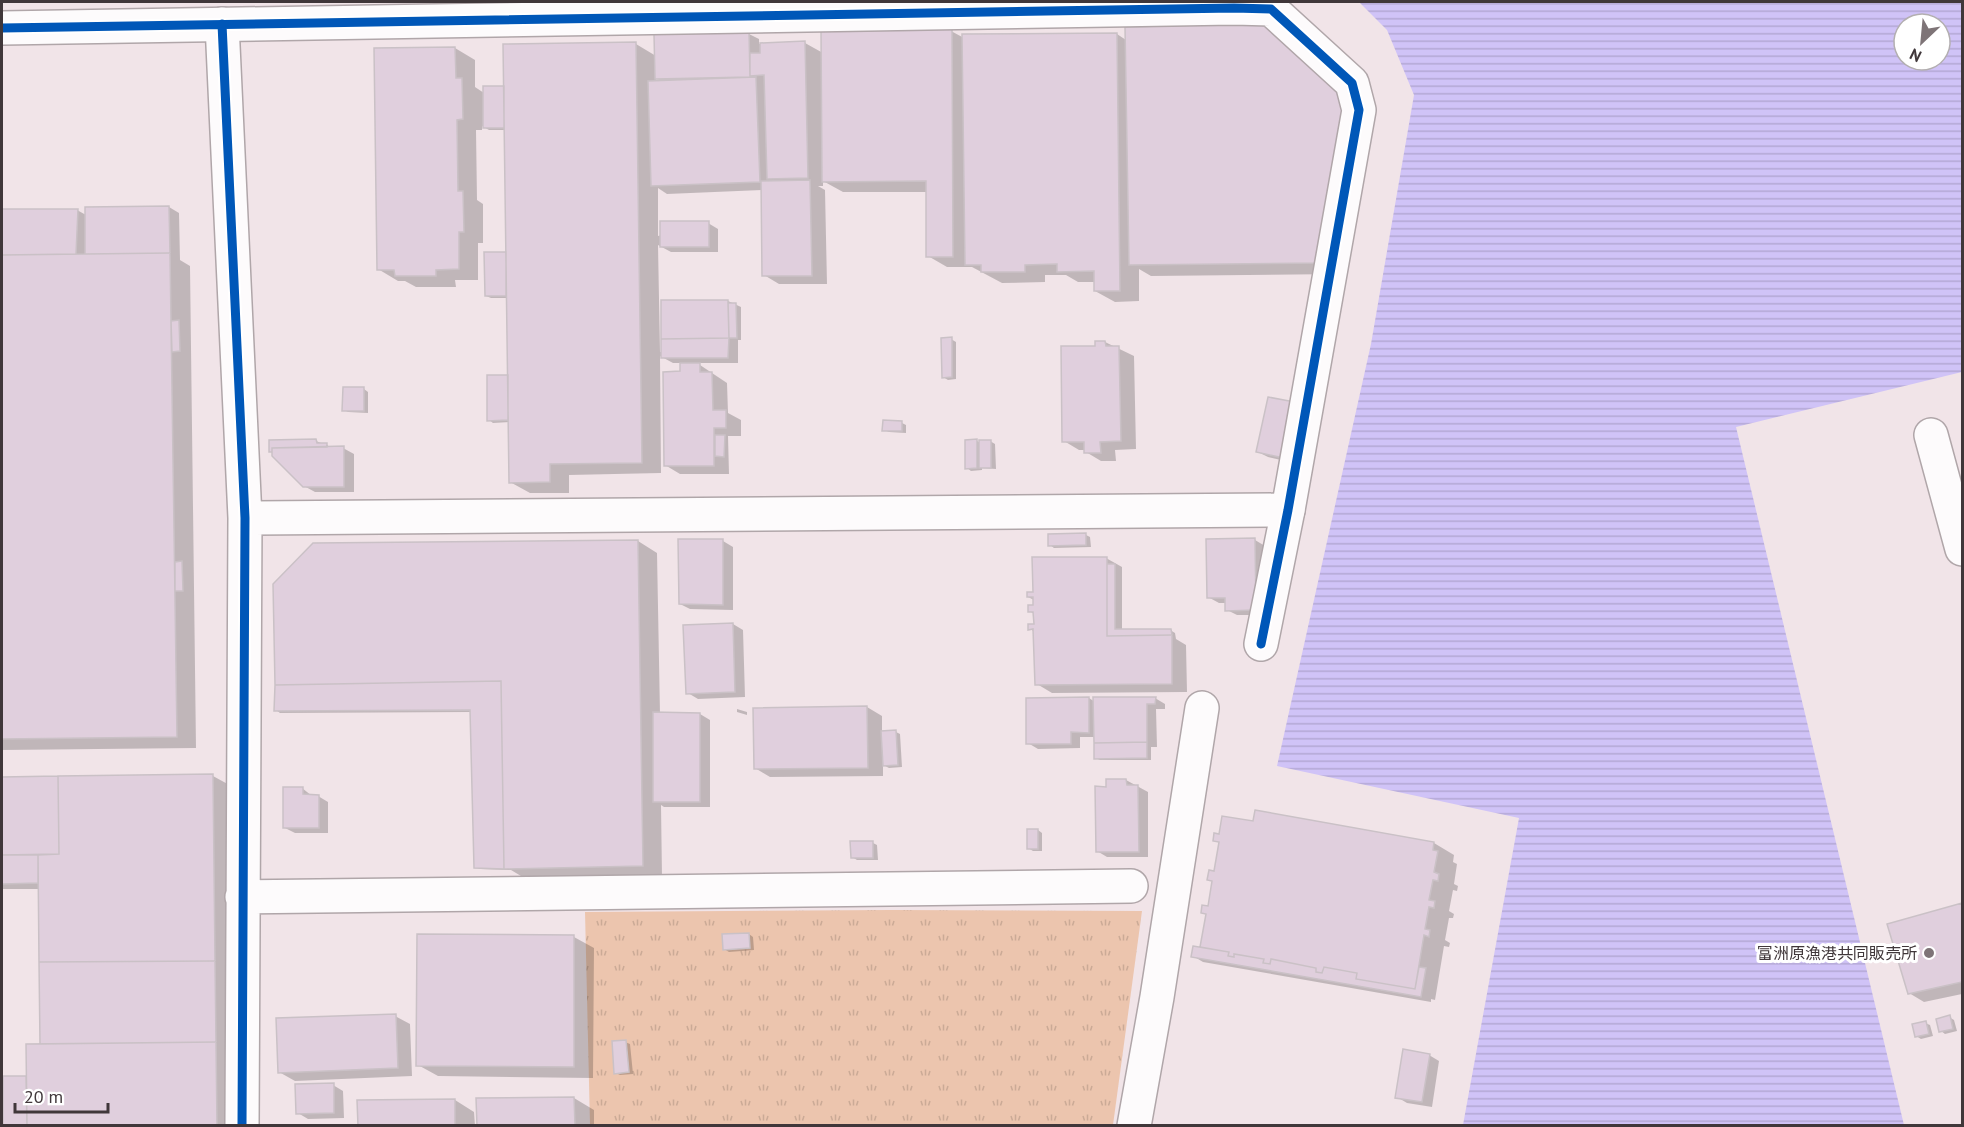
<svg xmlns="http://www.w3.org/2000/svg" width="1964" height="1127" viewBox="0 0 1964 1127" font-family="'PT Sans','Noto Sans JP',sans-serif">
<defs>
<pattern id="park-tufts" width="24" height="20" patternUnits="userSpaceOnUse" patternTransform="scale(1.5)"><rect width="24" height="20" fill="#ecc5ae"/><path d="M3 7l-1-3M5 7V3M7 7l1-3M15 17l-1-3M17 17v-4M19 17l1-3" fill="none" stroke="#cbaa96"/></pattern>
<pattern id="water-rules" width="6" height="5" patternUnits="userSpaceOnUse" patternTransform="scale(1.5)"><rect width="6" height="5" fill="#d0c3f7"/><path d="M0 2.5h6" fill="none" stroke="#b4a8d4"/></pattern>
</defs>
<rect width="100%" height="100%" fill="#f1e4e8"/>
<path fill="url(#park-tufts)" d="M891,910L1142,911L1113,1125H590L585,912Z"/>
<path fill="url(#water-rules)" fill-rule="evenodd" d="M1359,2H1962V372L1736,427L1904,1125H1463L1519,818L1277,766L1371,344L1414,95L1387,30ZM1904,24H1940V60H1904Z"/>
<path fill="#0003" fill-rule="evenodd" d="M951,31L964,38L1117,34L1126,40L1343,274L1151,276L1139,269V301L1115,302L1095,291V282H1078L1066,275H1045V282L1002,283L972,267H947L928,256L927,192H843L823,181V186H818L825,190L827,284H779L764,275L762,190L667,194L658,188V236L708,223L718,229V252H671L658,245L660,352H663L662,302L728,301L741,307V340H738V363H697L727,383L728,413L741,420V436H728L729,474H680L665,465L681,363H673L660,356L661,473L569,475V493H530L510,482V422L493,423L489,420L509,376L508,298H491L486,296L507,253L506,130H489L482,126V130H476L477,200L483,204V243H478V280H455L456,287H416L405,281H398L378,269L455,48L475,60V87L484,93L636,44L656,56L749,34L759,39V44L805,43L823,53ZM656,77L664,82H656Z
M169,207L179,213L180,260L190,266L196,748L2,750V211L77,210L86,215Z
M951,339L956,342V379L948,380L943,377Z
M1105,342L1134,356L1136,449L1115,450L1116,461H1101L1086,452L1085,450H1079L1064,441L1096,347Z
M364,389L368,392V413L348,412L344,410Z
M1305,410L1294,463L1268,457L1258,452Z
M902,423L906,425V433L889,432L884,430Z
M316,441L331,447L343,448L354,454V492H315L304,486Z
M977,441L980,443L990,441L995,444L996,469L982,468V470L971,471L967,468Z
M1086,535L1090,537L1091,547L1054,548L1050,545Z
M1255,540L1265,546L1266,615H1237L1227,610V603H1219L1208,597Z
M638,541L657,553L660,714H700L710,720V807H664L661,805L662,877L526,879L511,870L480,869L476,867L472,712L280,713L276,710Z
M723,541L733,547V610L690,609L680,604Z
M1106,558L1122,567V631L1170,630L1175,633L1176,639L1186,645L1187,692L1052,693L1037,684L1035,632L1030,629L1035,626V614L1029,611L1035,607L1034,600L1028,597Z
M733,624L743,630L745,697L698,699L688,693Z
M1089,698L1095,702L1155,698L1165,704V709H1156L1157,747H1151V760H1100L1095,758V737H1080V748L1038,749L1028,743Z
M867,707L882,716V732H896L900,734L902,767L889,768L883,765V776L770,777L755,768Z
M737,709L747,712V715L737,712Z
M213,776L233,787L236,1126H5L4,1077L28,1078L41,1046L40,889H2V778Z
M1126,780L1148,792V857H1107L1097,851L1108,788Z
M302,788L312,796H318L328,802V833H295L285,828Z
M1256,812L1434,843L1454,855L1453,862L1457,864L1454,884L1458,886L1457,891L1453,890L1449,911L1454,914L1453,918H1449L1445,940L1450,943L1449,947L1444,946L1435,1000L1431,999V1002L1203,962L1193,956L1207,950L1201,946L1207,915L1202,912L1209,907L1213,882L1208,879L1215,872L1220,843L1214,840L1220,836L1254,823Z
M1038,830L1042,833V851H1033L1028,848Z
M873,843L877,845L878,860H857L852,857Z
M1962,905V994L1924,1002L1909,993L1888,925Z
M749,934L753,937L754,950L729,952L724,949Z
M574,937L594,948L593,1078L438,1076L418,1065Z
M395,1016L410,1024L412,1076L295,1081L279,1072Z
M1949,1017L1954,1020L1957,1031L1945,1034L1941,1031Z
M1925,1023L1930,1025L1933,1036L1921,1039L1916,1036Z
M625,1042L630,1044L633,1074L620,1075L616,1073Z
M1429,1055L1439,1061L1432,1107L1407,1103L1397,1097Z
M333,1085L343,1091L344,1118L308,1119L298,1113Z
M574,1098L594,1110V1126H478Z
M455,1100L474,1112L475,1126H359Z"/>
<path fill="#e0cfdd" stroke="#cac1c6" stroke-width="1.5" d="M1272,23L1354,99L1323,263L1129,265L1125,27Z
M952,29L953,257H926V181L822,182L821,30Z
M749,32L750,77L655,79L654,34Z
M1117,33L1120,291H1094V271L1057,272V264L1025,265V272H981V265H965L962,34Z
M805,41L808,178L767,179L764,75L750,76V53H760V43Z
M636,42L642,463L550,464V482L509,483L503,44Z
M455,47L456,78H462L463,119L457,120L458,191H463L464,232H459V269L436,270V276H395L394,270H377L374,48Z
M756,77L760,182L651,186L648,81Z
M483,86H504V128H483Z
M810,180L812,276H762L761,181Z
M169,206L170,253L85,254V207Z
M2,209H78L76,254L2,255Z
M660,221H709V247H660Z
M484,252H506V296H485Z
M170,253L177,737L2,739V255Z
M661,300H728L729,338L661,339Z
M728,303H736L737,338H729Z
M179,320L180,351L172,352L171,321Z
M952,337V377L942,378L941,338Z
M729,338L728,358H661V339Z
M1095,341H1105L1106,346H1119L1121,441L1100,442L1101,453H1084V442H1062L1061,346H1095Z
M680,363H700V372H712L713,410H726V428H714V466H664L663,372L680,371Z
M487,375H508V420L487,421Z
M343,387H364V411H342Z
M1268,397L1295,402L1284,458L1256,452Z
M883,420L902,421V431H882Z
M715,435H725L724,457L715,456Z
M316,439L317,443H327V447L272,448V452H269V440Z
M977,439V468L965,469V440Z
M979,440H991V468H979Z
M344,446V487H303L272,456V448Z
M1086,533V545L1048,546V534Z
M1255,538L1256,610L1225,611V598H1207L1206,539Z
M678,539H723V605L679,604Z
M638,540L643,866L504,869L501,681L275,685L273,584L313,543Z
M1032,557H1107V636L1172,635V684L1035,685L1033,629L1028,630V624H1034L1033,612H1028V605H1033V597H1027V592H1033Z
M182,561L183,591H175V562Z
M1107,564H1115V629H1171L1172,635L1107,636Z
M733,623L735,692L686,694L683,625Z
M501,681L504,869L474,868L470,710L274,711L275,685Z
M1089,697V733L1071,732V744H1026V698Z
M1093,697H1156L1155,704H1147V742L1094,743Z
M867,706L868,768L754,769L753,708Z
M653,712L700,713V802H653Z
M896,730L898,765L883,766L881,731Z
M1147,742V758L1094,759V743Z
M213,774L215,961L39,962L38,855L59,854L58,776Z
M58,776L59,854L2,855V777Z
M1106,779H1126L1127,785H1138L1139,852H1096L1095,786L1106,787Z
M283,787H303V794L319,795V828H283Z
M1255,810L1434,842L1433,850L1438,851L1434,872L1439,874L1438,881L1433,880L1429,900L1435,901L1434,908L1429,907L1425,929L1430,930L1429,937L1424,935L1415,989L1356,979L1357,973L1324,967L1322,973L1316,972V968L1271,959L1270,964L1263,963L1264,959L1234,954V957L1228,956L1229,952L1200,947L1206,914L1201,913L1202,905L1208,906L1212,881L1207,880L1209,870L1214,871L1219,842L1213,841L1214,833L1219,834L1222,816L1253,821Z
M1027,829H1038V849H1027Z
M850,841H873V858H851Z
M2,855H38V883L2,884Z
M1962,903V982L1908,994L1887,924Z
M749,933L750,948L723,950L722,934Z
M417,934L574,935V1067L416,1066Z
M1193,946L1229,952L1228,956L1234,957V954L1264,959L1263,963L1270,964L1271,959L1316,968V972L1322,973L1324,967L1357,973L1356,979L1415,989L1419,967L1426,968L1421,997L1191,957Z
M215,961L216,1042L40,1044L39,962Z
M396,1014L398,1068L278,1073L276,1018Z
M1950,1015L1953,1029L1939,1032L1936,1019Z
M1926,1021L1929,1034L1915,1037L1912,1024Z
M626,1040L629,1072L614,1074L612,1041Z
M216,1042L217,1126H27L26,1044Z
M1403,1049L1430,1054L1422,1102L1395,1098Z
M3,1076H26L27,1126H3Z
M334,1083V1113L296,1114L295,1084Z
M574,1097L575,1126H477L476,1098Z
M455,1099V1126H358L357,1100Z"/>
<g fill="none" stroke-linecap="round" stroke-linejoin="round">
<defs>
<path id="minor" d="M2,28L1234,8L1271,9L1352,83L1359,110L1288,510L1261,644
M1134,1126L1157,997L1202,708"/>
<path id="tertiary" d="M222,24L245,518L242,1126
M1931,435L1962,549
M245,518L1288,510
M242,897L1131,886"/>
</defs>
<use href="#minor" stroke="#b0a6a9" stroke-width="36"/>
<use href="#tertiary" stroke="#b0a6a9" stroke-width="36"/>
<use href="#minor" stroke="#fdfbfc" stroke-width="33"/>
<use href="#tertiary" stroke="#fdfbfc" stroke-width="33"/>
<defs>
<path id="cycleway" d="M222,24L245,518L242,1126
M2,28L1234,8L1271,9L1352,83L1359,110L1288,510L1261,644"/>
</defs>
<use href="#cycleway" stroke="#fff" stroke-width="13"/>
<use href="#cycleway" stroke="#0057b8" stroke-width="9"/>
</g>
<circle fill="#7e7477" stroke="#fff" stroke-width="2" cx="1929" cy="953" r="6"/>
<g text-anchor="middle" stroke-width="6" stroke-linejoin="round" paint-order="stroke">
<g font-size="16" fill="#40373a" stroke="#fff" text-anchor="end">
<text x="1917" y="959">富洲原漁港共同販売所</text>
</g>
</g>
<rect width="1964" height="1127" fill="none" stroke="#40373a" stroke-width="6"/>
<g transform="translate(1922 42) rotate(206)"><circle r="28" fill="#ffffff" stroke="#b3afb0" stroke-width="1.5"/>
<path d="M0-4.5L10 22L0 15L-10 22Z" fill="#7e7477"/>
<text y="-9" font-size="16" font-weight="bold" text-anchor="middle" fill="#40373a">N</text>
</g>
<path d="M15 1103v9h93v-9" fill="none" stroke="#40373a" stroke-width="3"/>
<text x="24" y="1103" font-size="18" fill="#40373a" stroke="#ffffff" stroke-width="4.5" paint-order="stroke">20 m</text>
</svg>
